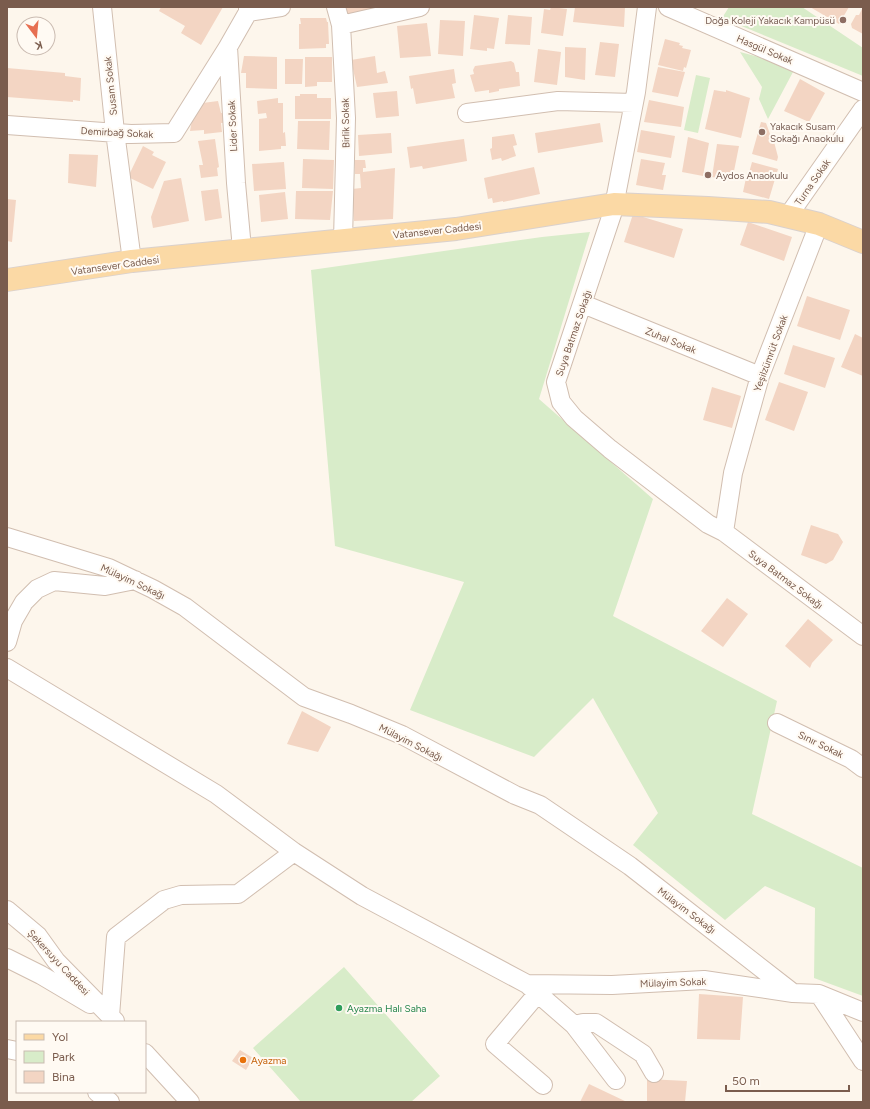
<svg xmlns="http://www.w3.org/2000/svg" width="870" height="1109" viewBox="0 0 870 1109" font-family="Figtree,sans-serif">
<rect width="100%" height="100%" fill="#fdf6ec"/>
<path fill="#d8ecc9" d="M729,7H802L863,48V76L722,18Z
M740,52L759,57L793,72L768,119L759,99L762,87Z
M696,75L710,78L698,133L684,130Z
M590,232L539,399L653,499L613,616L777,701L752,814L863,868V996L814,978L815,908L765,886L725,920L633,845L658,813L593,698L534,757L410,710L464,582L335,546L311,270L542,237Z
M344,967L440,1076L411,1102H301L253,1048Z"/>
<path fill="#f3d5c3" d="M161,7H223L201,45L181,33L185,26L159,11Z
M344,7H380L346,18Z
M551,7L567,9L563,36L541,33L544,9L550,10Z
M575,7H625L624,27L573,22Z
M810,7H849L839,24Z
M863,7V34L852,28L851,24L856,15H859Z
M474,15L499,18L494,49L487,48V51L470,49Z
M508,15L532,17L530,45L505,44Z
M300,18H326L327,22H328L329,44H326V48L299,49V24H301Z
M440,20L465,21L463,56L438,54Z
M427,23L431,56L400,58L397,26Z
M665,39L680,43L679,45L683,46L682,48L691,50L686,68L684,67L683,71L658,65Z
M600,42L619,44L615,77L595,75Z
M565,47L586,48L585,80L565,77Z
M538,49L561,52L557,85L534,82Z
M244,56L277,57V89L246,88V73H241Z
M375,56L377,73L385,71L388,83L357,87L351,60Z
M305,57H332V82H317V86L305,87Z
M285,59H303L302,84H285Z
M511,61L514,63L516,72H519L520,86L499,89V91L489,93V90L475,92L470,75L474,74L473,70L475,66Z
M658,67L685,72L678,97L652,92Z
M7,68L65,73V76L81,78L80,101L73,100V102L7,97Z
M454,69L456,83L452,84L455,98L416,104L413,88L411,89L409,76Z
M800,79L825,93L809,122L784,111Z
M714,90L726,92V90L750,98L741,138L705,129Z
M397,91L399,116L376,118L373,93Z
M300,94H317V98H331V119H295V96H300Z
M278,98V103H283V133L285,132L286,146H281V149L259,151V119L267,118L266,113L258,114L257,101Z
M649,100L684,107L681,127L644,122Z
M218,101L221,113H224L226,123H221L222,132L204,134V130L190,131L195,104Z
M298,121H330L329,150L297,149Z
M761,122L766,123L770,134H772L778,157L777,161L752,154Z
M600,123L603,142L538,153L535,133Z
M641,130L675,136L671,158L637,152Z
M391,133L392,153L359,156L358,135Z
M514,134L517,145L513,146L516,156L502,161L501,158L492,160L490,149L492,148V137Z
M688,137L709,143L703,176L682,172Z
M215,139L219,167L217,168L218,176L201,178L199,165H203L198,141Z
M464,139L467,161L423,169L422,166L410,168L407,147Z
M717,144L739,146L732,181L712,177Z
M143,146L154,152L152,155L166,162L153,189L128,177Z
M69,154L98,155L96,187L68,183Z
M303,159L334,160L333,189L302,188Z
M641,159L665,163L662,175H666L663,190L636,185Z
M355,160H365L366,168H363V172L395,168L393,219L354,221L352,189L361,188L360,174H355Z
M284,162L286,189L254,191L252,164Z
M752,162L778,169L769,199L743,192L746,178L747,173H749Z
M534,167L540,194L503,202V201L493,203L492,198L488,199L484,178Z
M181,178L189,221L153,228L151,217L164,181Z
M218,189L222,218L205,221L201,191Z
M296,191H333L330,220L295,219Z
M285,192L288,219L261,222L259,195Z
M7,199L16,200L12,242L7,241Z
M633,214L683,229L674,258L624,242Z
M748,222L792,237L784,261L740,245Z
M807,296L850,310L840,340L797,326Z
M855,334L863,338V376L841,367Z
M793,345L835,358L825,388L784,374Z
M779,382L808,392L794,431L765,420Z
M712,387L741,396L732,428L703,420Z
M811,525L838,534L843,542L833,560L826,564L801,555Z
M727,598L748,614L723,647L701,631Z
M808,619L833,640L812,663L810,668L785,646Z
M302,711L331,727L318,752L287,744Z
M699,994L743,997L740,1040L697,1039Z
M240,1050L253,1058L246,1070L232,1061Z
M647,1079L687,1081L685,1102H647Z
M589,1084L627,1102H580Z"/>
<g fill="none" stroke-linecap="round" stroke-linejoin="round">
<defs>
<path id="minor" d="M102,7L115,132L132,261
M336,7L341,25L346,118L343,240
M647,7L636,92L613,211L556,382L561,402L574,418L610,449L708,524L724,532L863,636
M668,7L863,92
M248,12L281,7
M341,25L420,7
M467,113L558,101L634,103
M7,125L131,134L174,133L228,47
M788,216L863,109
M242,249L236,183L228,47L248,12V7
M583,304L760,376
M724,532L733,473L760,376L819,224
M7,537L109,568L153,589L185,607L304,697L351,714L402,735L515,795L540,805L630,866L793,993
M7,642L13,621L24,602L37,589L54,581L105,586L135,580
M7,668L216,794L294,852L362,896L527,984L574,1025L616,1080
M777,723L851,759L863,768
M7,910L38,936L56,961L115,1021
M7,958L41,975L90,1004
M527,984L612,985L704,980L793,993L819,994L863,1012
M538,993L495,1044L543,1085
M819,994L863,1061
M110,1016L116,937L164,900L181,895L238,894L294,852
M574,1025L583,1023H596L643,1054L654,1073
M7,1049L17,1051
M145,1053L190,1102
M97,1092L110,1102"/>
<path id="major" d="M7,280L132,261L456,229L614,204L708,208L769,212L819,224L863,242"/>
</defs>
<use href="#minor" stroke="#d1beb0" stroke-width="20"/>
<use href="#major" stroke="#dad1cd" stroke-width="24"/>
<use href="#minor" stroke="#fff" stroke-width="18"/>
<use href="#major" stroke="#fbd9a5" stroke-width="22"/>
</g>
<g fill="#8d6e63" stroke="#fffaf3" stroke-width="1.5">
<circle cx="843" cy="20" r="4"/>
<circle cx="762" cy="132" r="4"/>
<circle cx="708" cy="175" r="4"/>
</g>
<circle fill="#2e9e5b" stroke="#fffaf3" stroke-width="1.5" cx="339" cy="1008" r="4"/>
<circle fill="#e8710a" stroke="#fffaf3" stroke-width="1.5" cx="243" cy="1060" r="4"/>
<g text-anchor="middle" stroke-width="4" stroke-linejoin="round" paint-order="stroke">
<g font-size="10" fill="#785e54" stroke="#fffaf3" text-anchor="start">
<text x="835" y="24" text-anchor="end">Doğa Koleji Yakacık Kampüsü</text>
<text x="770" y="130">Yakacık Susam<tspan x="770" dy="12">Sokağı Anaokulu</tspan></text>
<text x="716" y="179">Aydos Anaokulu</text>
</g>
<g font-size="10" fill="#7a5c4d" stroke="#fffaf3">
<text transform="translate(765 49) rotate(23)" y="4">Hasgül Sokak</text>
<text transform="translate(110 86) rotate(-96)" y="4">Susam Sokak</text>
<text transform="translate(345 123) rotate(-91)" y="4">Birlik Sokak</text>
<text transform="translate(232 126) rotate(-93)" y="4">Lider Sokak</text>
<text transform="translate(117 132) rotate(3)" y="4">Demirbağ Sokak</text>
<text transform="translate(812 182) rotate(-55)" y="4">Turna Sokak</text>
<text transform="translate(437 230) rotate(-6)" y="4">Vatansever Caddesi</text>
<text transform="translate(115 265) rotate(-8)" y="4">Vatansever Caddesi</text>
<text transform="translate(573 333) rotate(-71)" y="4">Suya Batmaz Sokağı</text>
<text transform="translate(671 340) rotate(22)" y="4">Zuhal Sokak</text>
<text transform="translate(770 353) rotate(-70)" y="4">Yeşilzümrüt Sokak</text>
<text transform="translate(786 579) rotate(37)" y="4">Suya Batmaz Sokağı</text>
<text transform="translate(133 581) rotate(25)" y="4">Mülayim Sokağı</text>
<text transform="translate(411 742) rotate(27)" y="4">Mülayim Sokağı</text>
<text transform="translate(821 744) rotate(26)" y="4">Sınır Sokak</text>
<text transform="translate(687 910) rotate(37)" y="4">Mülayim Sokağı</text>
<text transform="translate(59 962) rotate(47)" y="4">Şekersuyu Caddesi</text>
<text transform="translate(673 982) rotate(-2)" y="4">Mülayim Sokak</text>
</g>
<g font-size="10" fill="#27864d" stroke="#fffaf3" text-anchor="start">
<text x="347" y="1012">Ayazma Halı Saha</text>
</g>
<g font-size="10" fill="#c56008" stroke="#fffaf3" text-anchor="start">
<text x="251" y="1064">Ayazma</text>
</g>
</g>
<rect width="870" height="1109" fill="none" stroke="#7a5c4d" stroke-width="16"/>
<rect x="16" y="1021" width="130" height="72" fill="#fffaf3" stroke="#cabbb1"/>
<rect x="24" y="1034" width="20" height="6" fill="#fbd9a5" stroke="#cabbb1"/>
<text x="52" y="1041" font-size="12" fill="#7a5c4d">Yol</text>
<rect x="24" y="1051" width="20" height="12" fill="#d8ecc9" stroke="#cabbb1"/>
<text x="52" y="1061" font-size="12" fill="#7a5c4d">Park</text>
<rect x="24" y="1071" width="20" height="12" fill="#f3d5c3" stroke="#cabbb1"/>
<text x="52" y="1081" font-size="12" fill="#7a5c4d">Bina</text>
<g transform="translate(36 36) rotate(164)"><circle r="19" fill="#fffaf3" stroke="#cabbb1"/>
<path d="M0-3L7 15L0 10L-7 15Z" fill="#e76f51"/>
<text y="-6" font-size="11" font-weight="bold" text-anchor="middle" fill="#7a5c4d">K</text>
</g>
<path d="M726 1085v6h123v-6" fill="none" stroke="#7a5c4d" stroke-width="2"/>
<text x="732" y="1085" font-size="12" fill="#7a5c4d" stroke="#fffaf3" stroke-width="3" paint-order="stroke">50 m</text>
</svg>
